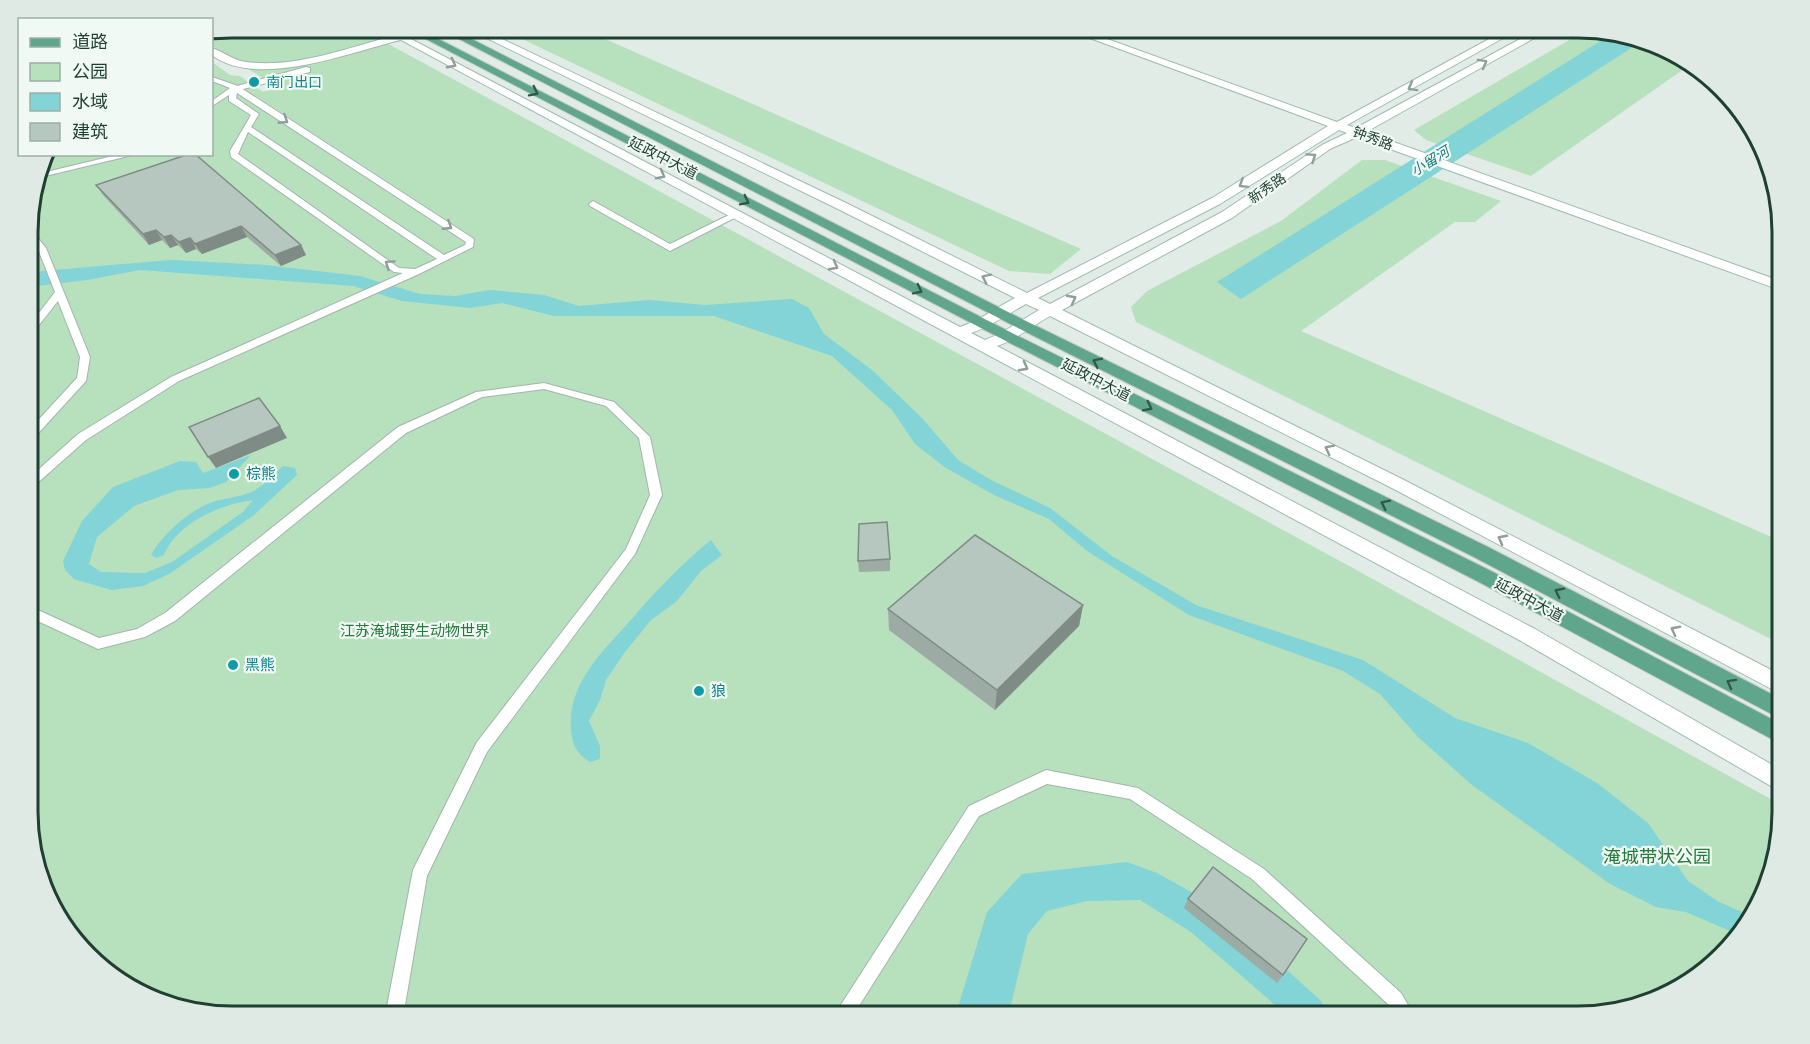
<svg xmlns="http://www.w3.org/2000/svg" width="1810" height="1044" viewBox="0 0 1810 1044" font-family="Inter,'Noto Sans SC',sans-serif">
<rect width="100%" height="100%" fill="#e0ece5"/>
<path fill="#b7e0bd" d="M231,27H357L1351,567L1783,806V826L1755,915L1681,989L1592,1017H231L129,989L61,926L29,839V205L44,155L212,154V62L230,75L240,76L263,92L277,87L212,46V31Z
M497,27H578L1081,249L1050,274L1009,271Z
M1583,32H1598L1681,55L1691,64L1531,176L1426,140L1414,130Z
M1362,160H1385L1501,201L1475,222H1455L1301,331L1783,542V645L1136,322L1131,307L1147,291L1281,221Z"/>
<path fill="#82d4d7" d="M1610,35L1639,43L1241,299L1217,282Z
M171,260L266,265L360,276L420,294L455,296L490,290L544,295L579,306L650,300L704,305L792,299L809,308L824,334L872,370L922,418L958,460L991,480L1050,508L1112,556L1196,605L1363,660L1455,718L1528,743L1597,783L1648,823L1688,881L1719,902L1754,917L1737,934L1686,912L1656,907L1610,884L1472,785L1418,737L1380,694L1343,671L1189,615L1087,551L1049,519L994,495L946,468L915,444L892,410L832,356L714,316H554L502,303L470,308L402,301L353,286L140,270L87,280L29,287V272Z
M251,455L226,482L210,488L178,490L134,506L97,537L89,564L101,572L145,573L172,562L243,512L253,500C221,504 177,523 164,555L157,558L151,555C162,535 185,515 205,505C218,499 233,498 246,494C261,489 272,477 283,466L295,468L297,475L254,515L169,574L143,586L111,590L74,579L65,570L63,561L82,521L113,487L180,461L196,462L203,473Z
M711,540L722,555L701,571L677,601L651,620L625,652L606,680L600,700L589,721L600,746V759L590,762C576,753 572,745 571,728C568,684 602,652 629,622C655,592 680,565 711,540Z
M1127,862L1157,873L1195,894L1286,969L1321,1001L1330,1017H1289L1191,932L1140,900L1087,901L1047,911L1028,934L1008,1017H955L987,912L1022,874Z"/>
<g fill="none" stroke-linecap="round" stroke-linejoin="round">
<defs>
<path id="lane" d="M212,77L238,86L474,239L473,247L419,274L179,381L86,440L33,487L29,488V478L78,434L171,377L403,273L394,272L231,157L230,151L251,115L229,101V95L212,106V101L230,88L212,81ZM237,93L466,242L465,245L444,255L251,127L259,114L236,98ZM248,132L437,259L415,269L399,268L238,154Z
M121,154H137L37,178L38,174Z
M593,201L670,244L733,213L740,215L670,251L590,206L589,204Z
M29,230L32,231L46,248L90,357L86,381L33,439L29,440V430L77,378L80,357L58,301L32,334L29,335V326L55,292L38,249L29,238Z
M544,383L614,402L650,437L662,495L635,554L487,752L427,876L403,1017H385L413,870L477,742L626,549L650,495L639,438L606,406L544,389L482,397L406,433L175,621L145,637L98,649L29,617V606L99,638L137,629L165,613L398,427L476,392Z
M1046,770L1138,788L1264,869L1401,993L1415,1017H1396L1389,1005L1252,879L1130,799L1047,784L979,816L852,1017H833L969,806Z"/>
<path id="street" d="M401,34L404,35V39C354,51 257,90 212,55V48C224,52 232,60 246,62C297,69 352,46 401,34Z
M306,67L310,68V72L235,91L230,88Z"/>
<path id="secondary" d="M377,27H389L402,34L424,27H439L409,38L960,327C980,320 996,308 1015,298L836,208L464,27H477L844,202L1027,293L1212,198L1328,126L1060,27H1074L1337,122L1511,27H1523L1347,125L1356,128L1542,27H1554L1366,132L1783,282V291L1357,137L1330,149L1232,218L1062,310L1402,479L1783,676V695L1390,487L1050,316C1032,326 1017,339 997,346L1535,629L1783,771V793L1521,641ZM1339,130L1347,133L1322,145L1222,212L1050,304L1038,298L1220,204ZM1026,304L1039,310C1021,320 1005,333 985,340L971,333C991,326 1007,314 1026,304Z"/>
<path id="primary" d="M403,27H415L1014,334L1493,572L1783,725V745L1479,582L1004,340Z
M436,27H448L1028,322L1486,546L1783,700V720L1472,556L1018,328Z"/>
</defs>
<use href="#lane" stroke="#a2b5ac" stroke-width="2"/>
<use href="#street" stroke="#a2b5ac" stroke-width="2"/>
<use href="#secondary" stroke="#a0bcaf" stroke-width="2"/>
<use href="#primary" stroke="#c0c9c6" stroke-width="2"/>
<use href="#lane" fill="#fff" fill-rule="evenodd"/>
<use href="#street" fill="#fff" fill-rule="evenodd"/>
<use href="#secondary" fill="#fff" fill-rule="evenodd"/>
<use href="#primary" fill="#60a68c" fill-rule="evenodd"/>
</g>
<path fill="#9caba3" d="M189,154L301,245L306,255L281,266L247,237L202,254L196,249L186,253L178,245L170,248L162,240L149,245L103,195L96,185Z
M890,559V571L859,572L858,561Z
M1083,605L1079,626L995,710L889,630L888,609Z
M1188,899L1283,975L1277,983L1184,908Z"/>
<path fill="#7f8b85" d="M241,226L247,237L202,254L195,244Z
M156,230L162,240L149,245L143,234Z
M171,235L178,245L170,248L164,237Z
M190,238L196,249L186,253L179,242Z
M301,245L306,255L281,266L275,255Z
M280,426L287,438L216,468L208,457Z
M1083,605L1079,626L995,710L997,690Z"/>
<path fill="#b5c7be" stroke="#7f8b85" stroke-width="1.5" d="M189,154H195L301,245L275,255L241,226L195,244L190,238L179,242L171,235L164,237L156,230L143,234L96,185Z
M259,398L280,426L208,457L189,427Z
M887,522L890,559L858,561L859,524Z
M975,535L1083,605L997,690L888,609Z
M1213,867L1307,939L1283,975L1188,899Z"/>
<defs><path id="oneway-chevron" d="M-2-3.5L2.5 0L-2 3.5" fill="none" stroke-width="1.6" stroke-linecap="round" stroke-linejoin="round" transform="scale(1.5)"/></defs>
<g stroke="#8f9f98">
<use href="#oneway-chevron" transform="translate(1483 63) rotate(-29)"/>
<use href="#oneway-chevron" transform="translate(452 64) rotate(28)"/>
<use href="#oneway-chevron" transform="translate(1412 87) rotate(151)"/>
<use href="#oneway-chevron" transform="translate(284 120) rotate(33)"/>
<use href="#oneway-chevron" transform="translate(1312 157) rotate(-34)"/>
<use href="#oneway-chevron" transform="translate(661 175) rotate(28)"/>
<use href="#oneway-chevron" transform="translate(1243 184) rotate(148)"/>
<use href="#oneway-chevron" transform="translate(448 226) rotate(33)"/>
<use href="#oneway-chevron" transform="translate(389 264) rotate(-146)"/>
<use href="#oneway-chevron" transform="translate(834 266) rotate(28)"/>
<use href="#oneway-chevron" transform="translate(986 278) rotate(-154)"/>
<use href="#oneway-chevron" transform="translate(1072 299) rotate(-28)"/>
<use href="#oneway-chevron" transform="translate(1024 367) rotate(28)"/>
<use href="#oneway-chevron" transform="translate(1329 449) rotate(-153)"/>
<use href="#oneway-chevron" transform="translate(1502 539) rotate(-152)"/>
<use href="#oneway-chevron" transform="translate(1675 630) rotate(-152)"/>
</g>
<g stroke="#2f5948">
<use href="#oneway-chevron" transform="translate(534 92) rotate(27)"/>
<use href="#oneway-chevron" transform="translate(745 201) rotate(27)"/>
<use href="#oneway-chevron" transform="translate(918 290) rotate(27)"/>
<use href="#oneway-chevron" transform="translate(1097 362) rotate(-154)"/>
<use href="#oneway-chevron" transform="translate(1148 407) rotate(27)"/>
<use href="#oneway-chevron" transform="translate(1385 504) rotate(-154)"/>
<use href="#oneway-chevron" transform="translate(1559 592) rotate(-153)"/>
<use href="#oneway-chevron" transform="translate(1731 683) rotate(-151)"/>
</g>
<g fill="#0f9aa8" stroke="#f1f9f4" stroke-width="2">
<circle cx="254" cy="82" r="6"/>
<circle cx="234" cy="474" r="6"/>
<circle cx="233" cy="665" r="6"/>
<circle cx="699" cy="691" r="6"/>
</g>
<g text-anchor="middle" stroke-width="4.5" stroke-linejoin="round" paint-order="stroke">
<g font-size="14" fill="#0d838f" stroke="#f1f9f4" text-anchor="start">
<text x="266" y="87">南门出口</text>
</g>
<g font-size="14" fill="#1f3f32" stroke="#f1f9f4">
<text transform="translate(1373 138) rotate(21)" y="5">钟秀路</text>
<text transform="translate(1267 188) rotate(-34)" y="5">新秀路</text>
</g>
<g font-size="14" font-style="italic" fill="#147b80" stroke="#f1f9f4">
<text transform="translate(1430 161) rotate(-32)" y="5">小留河</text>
</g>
<g font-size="15" fill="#1f3f32" stroke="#f1f9f4">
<text transform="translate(663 158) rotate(27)" y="5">延政中大道</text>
<text transform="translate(1096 380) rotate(27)" y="5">延政中大道</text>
<text transform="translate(1529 600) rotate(28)" y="5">延政中大道</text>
</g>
<g font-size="15" fill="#0d838f" stroke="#f1f9f4" text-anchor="start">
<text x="246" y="479">棕熊</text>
<text x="245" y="670">黑熊</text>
<text x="711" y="696">狼</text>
</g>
<g font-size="15" fill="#25793c" stroke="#f1f9f4">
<text x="415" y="636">江苏淹城野生动物世界</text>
</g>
<g font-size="18" fill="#25793c" stroke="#f1f9f4">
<text x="1657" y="863">淹城带状公园</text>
</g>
</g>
<path d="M0 0H1810V1044H0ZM232 38H1578A194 194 0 0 1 1772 232V812A194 194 0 0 1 1578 1006H232A194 194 0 0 1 38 812V232A194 194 0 0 1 232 38Z" fill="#e0eae4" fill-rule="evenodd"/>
<path fill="none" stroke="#1f3f32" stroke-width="3" d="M232 38H1578A194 194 0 0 1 1772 232V812A194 194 0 0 1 1578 1006H232A194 194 0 0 1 38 812V232A194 194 0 0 1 232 38Z"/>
<rect x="18" y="18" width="195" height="138" fill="#f1f9f4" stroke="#9dafa6" stroke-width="1.5"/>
<rect x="30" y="38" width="30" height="9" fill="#60a68c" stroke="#9dafa6" stroke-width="1.5"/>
<text x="72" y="48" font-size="18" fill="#1f3f32">道路</text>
<rect x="30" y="63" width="30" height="18" fill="#b7e0bd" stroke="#9dafa6" stroke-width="1.5"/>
<text x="72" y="78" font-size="18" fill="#1f3f32">公园</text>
<rect x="30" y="93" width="30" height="18" fill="#82d4d7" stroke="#9dafa6" stroke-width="1.5"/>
<text x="72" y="108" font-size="18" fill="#1f3f32">水域</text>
<rect x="30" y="123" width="30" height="18" fill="#b5c7be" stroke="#9dafa6" stroke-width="1.5"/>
<text x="72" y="138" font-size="18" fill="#1f3f32">建筑</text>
</svg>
